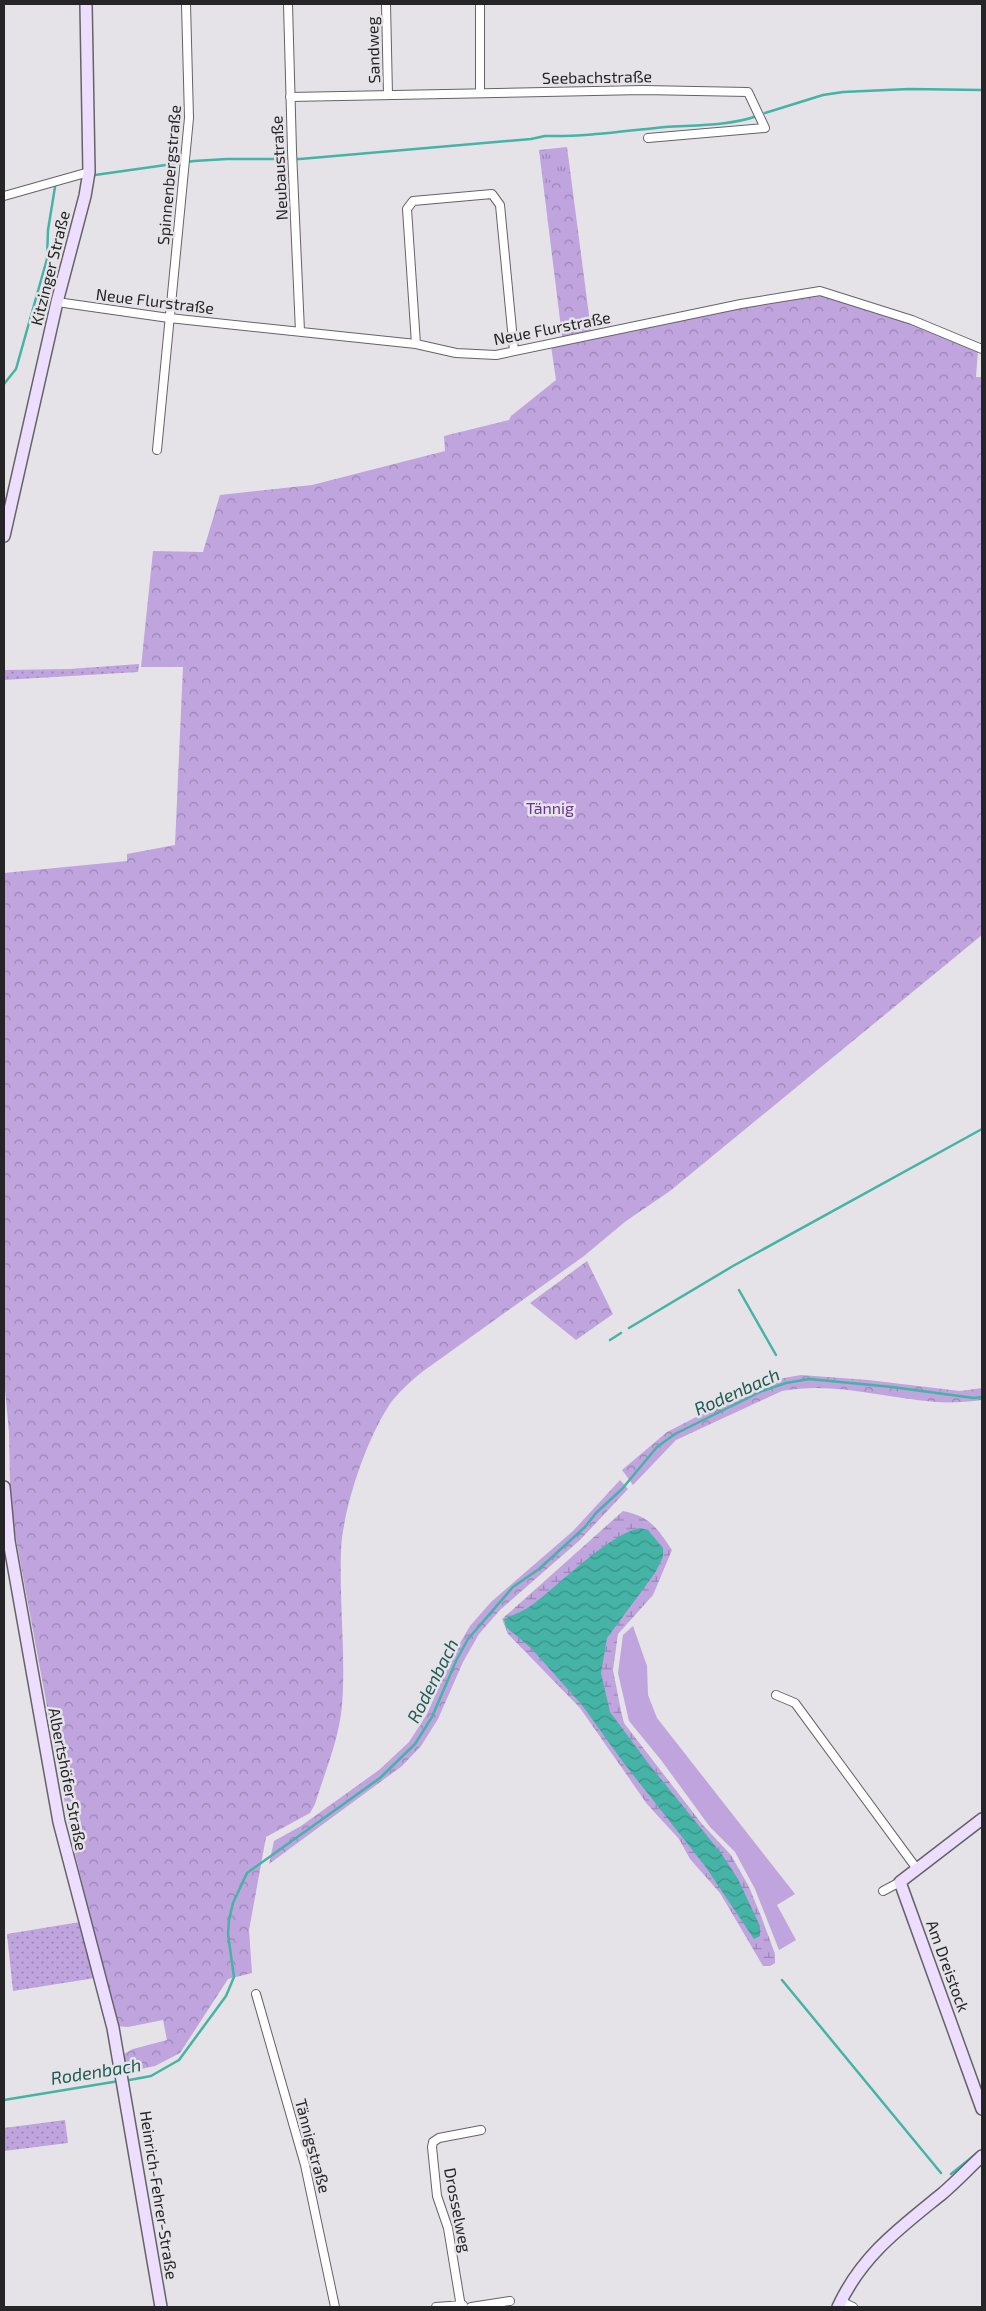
<svg xmlns="http://www.w3.org/2000/svg" width="986" height="2311" viewBox="0 0 986 2311" font-family="'Exo 2',sans-serif">
<defs>
<pattern id="grass-dots" width="8" height="8" patternUnits="userSpaceOnUse" patternTransform="scale(1.25)"><rect width="8" height="8" fill="#bfa4de"/><path d="M2 2h.1M6 6h.1" fill="none" stroke="#9b85b4" stroke-width="1.8" stroke-linecap="round"/></pattern>
<pattern id="forest-crowns" width="20" height="18" patternUnits="userSpaceOnUse" patternTransform="scale(1.25)"><rect width="20" height="18" fill="#bfa4de"/><path d="M2 6a3 3 0 1 1 6 0M12 15a3 3 0 1 1 6 0" fill="none" stroke="#9b85b4"/></pattern>
<pattern id="wetland-marsh" width="20" height="14" patternUnits="userSpaceOnUse" patternTransform="scale(1.25)"><rect width="20" height="14" fill="#bfa4de"/><path d="M1 5h8M5 5V1M11 12h8M15 12V8" fill="none" stroke="#9b85b4"/></pattern>
<pattern id="park-tufts" width="24" height="20" patternUnits="userSpaceOnUse" patternTransform="scale(1.25)"><rect width="24" height="20" fill="#bfa4de"/><path d="M3 7l-1-3M5 7V3M7 7l1-3M15 17l-1-3M17 17v-4M19 17l1-3" fill="none" stroke="#9b85b4"/></pattern>
<pattern id="water-waves" width="16" height="10" patternUnits="userSpaceOnUse" patternTransform="scale(1.25)"><rect width="16" height="10" fill="#45b3a6"/><path d="M0 5q4-4 8 0t8 0" fill="none" stroke="#399187"/></pattern>
</defs>
<rect width="100%" height="100%" fill="#e5e3e7"/>
<path fill="url(#grass-dots)" d="M139,664L138,672L4,680V670L70,669Z
M80,1922L95,1978L13,1991L7,1934Z
M65,2120L68,2143L4,2151V2128Z"/>
<path fill="url(#forest-crowns)" d="M567,147L592,338L741,307L821,293L912,321L978,350L976,377H982V935L670,1191L626,1221L584,1256L422,1372C411,1381 401,1390 392,1401C367,1436 343,1508 341,1550C339,1602 346,1654 342,1706C339,1739 325,1772 315,1804L310,1813L266,1837L249,1930L252,1973L228,1979L180,2053L155,2066L127,2072L124,2054L133,2049L167,2040L163,2020L128,2027L116,2026L71,1836L14,1528L10,1485L9,1432L4,1379V873L127,861V854L175,845L183,667H141L153,551L203,552L220,495L312,485L445,451L444,436L509,420L511,416L556,380L551,346L563,344L539,150Z
M587,1261L613,1314L576,1340L530,1303Z
M801,1375L868,1380L960,1391L982,1388V1400C967,1402 951,1403 936,1402C885,1398 833,1381 782,1391L676,1440L633,1485L622,1470L667,1432L739,1395L778,1379Z
M620,1480L628,1489L580,1540L500,1610L479,1634L463,1662L438,1719L421,1746L402,1766L269,1864L274,1841L301,1826L379,1770L409,1742L427,1714L453,1655L470,1626L491,1602L573,1531Z"/>
<path fill="url(#wetland-marsh)" d="M623,1511C651,1517 657,1528 672,1550L653,1595L618,1634L613,1670L621,1711L624,1723L702,1824L731,1855L749,1887L761,1916L775,1954V1963L770,1966H763L720,1893L690,1859L679,1839L647,1804L580,1708L508,1634L502,1619Z"/>
<path fill="url(#park-tufts)" d="M566,148L570,180L544,183L540,151Z"/>
<path fill="#bfa4de" d="M633,1626L647,1666L648,1695L657,1718L795,1894L777,1905L796,1940L779,1950L755,1889L735,1852L710,1827L661,1760L629,1721L618,1673L623,1635Z"/>
<path fill="url(#water-waves)" d="M640,1528L648,1530L663,1548V1557L655,1573L607,1638L601,1673L610,1712L648,1763L721,1853L738,1879L760,1926V1936L754,1939L705,1866L623,1762L582,1705L531,1648L506,1627L504,1619C513,1615 524,1611 532,1605C559,1585 609,1534 640,1528Z"/>
<g fill="none" stroke-linecap="round" stroke-linejoin="round">
<path stroke="#45b3a6" stroke-width="2.5" d="M765,113L823,95L843,92L909,89L982,90
M95,175L194,161L227,159H300L531,139L545,136C585,137 625,131 665,127C695,125 729,126 757,116
M4,384L16,369L47,259L48,230L55,187
M739,1290L776,1355
M629,1328L733,1266L982,1129
M610,1340L621,1333
M782,1980L941,2173
M124,2081L151,2076L179,2060L226,1996L234,1977L228,1934L229,1920L233,1903L247,1873L380,1778L415,1744L432,1717L456,1661L468,1639L513,1587L539,1569L585,1527L596,1513L622,1489L657,1447L675,1434L762,1391L786,1383L809,1379L892,1387L974,1398L982,1397
M4,2100L119,2081
M951,2174L976,2154"/>
<defs>
<path id="street" d="M288,4L292,151L300,331
M386,4L388,95
M480,4V93
M290,97L643,90L748,92L765,128L648,138
M4,196L89,172
M57,302L169,318L416,344L456,353L496,355L741,304L820,291L912,320L982,349
M416,344L407,209L413,201L492,194L500,205L514,351
M157,450L189,118L186,4
M776,1695L795,1703L917,1869
M883,1891L900,1882
M256,1994L305,2165L335,2307
M840,2301L853,2307
M436,2307L463,2305
M461,2307L448,2228L437,2196L432,2147L433,2142L439,2138L481,2130
M471,2307L510,2301"/>
<path id="secondary" d="M4,536L57,302L85,196L89,172L86,4
M4,1487L9,1541L59,1822L113,2028L161,2307
M982,1819L900,1882L982,2109
M838,2307C862,2255 900,2228 943,2193C957,2181 969,2168 982,2156"/>
</defs>
<use href="#street" stroke="#656367" stroke-width="10"/>
<use href="#secondary" stroke="#656367" stroke-width="14"/>
<use href="#street" stroke="#fff" stroke-width="8"/>
<use href="#secondary" stroke="#edddfe" stroke-width="11"/>
</g>
<g text-anchor="middle" stroke-width="5" stroke-linejoin="round" paint-order="stroke">
<g font-size="16" fill="#252426" stroke="#e5e3e7">
<text transform="translate(373 50) rotate(-92)" y="6">Sandweg</text>
<text transform="translate(597 77) rotate(-1)" y="6">Seebachstraße</text>
<text transform="translate(279 168) rotate(-93)" y="6">Neubaustraße</text>
<text transform="translate(169 175) rotate(-85)" y="6">Spinnenbergstraße</text>
<text transform="translate(50 268) rotate(-76)" y="6">Kitzinger Straße</text>
<text transform="translate(155 301) rotate(7)" y="6">Neue Flurstraße</text>
<text transform="translate(552 328) rotate(-11)" y="6">Neue Flurstraße</text>
<text transform="translate(68 1779) rotate(79)" y="6">Albertshöfer Straße</text>
<text transform="translate(948 1966) rotate(70)" y="6">Am Dreistock</text>
<text transform="translate(313 2146) rotate(75)" y="6">Tännigstraße</text>
<text transform="translate(159 2195) rotate(81)" y="6">Heinrich-Fehrer-Straße</text>
<text transform="translate(458 2210) rotate(79)" y="6">Drosselweg</text>
</g>
<g font-size="16" fill="#6a3597" stroke="#e5e3e7">
<text x="550" y="814">Tännig</text>
</g>
<g font-size="18" font-style="italic" fill="#1d5a53" stroke="#e5e3e7">
<text transform="translate(737 1392) rotate(-24)" y="6">Rodenbach</text>
<text transform="translate(433 1681) rotate(-63)" y="6">Rodenbach</text>
<text transform="translate(96 2072) rotate(-9)" y="6">Rodenbach</text>
</g>
</g>
<rect width="986" height="2311" fill="none" stroke="#252426" stroke-width="10"/>
</svg>
